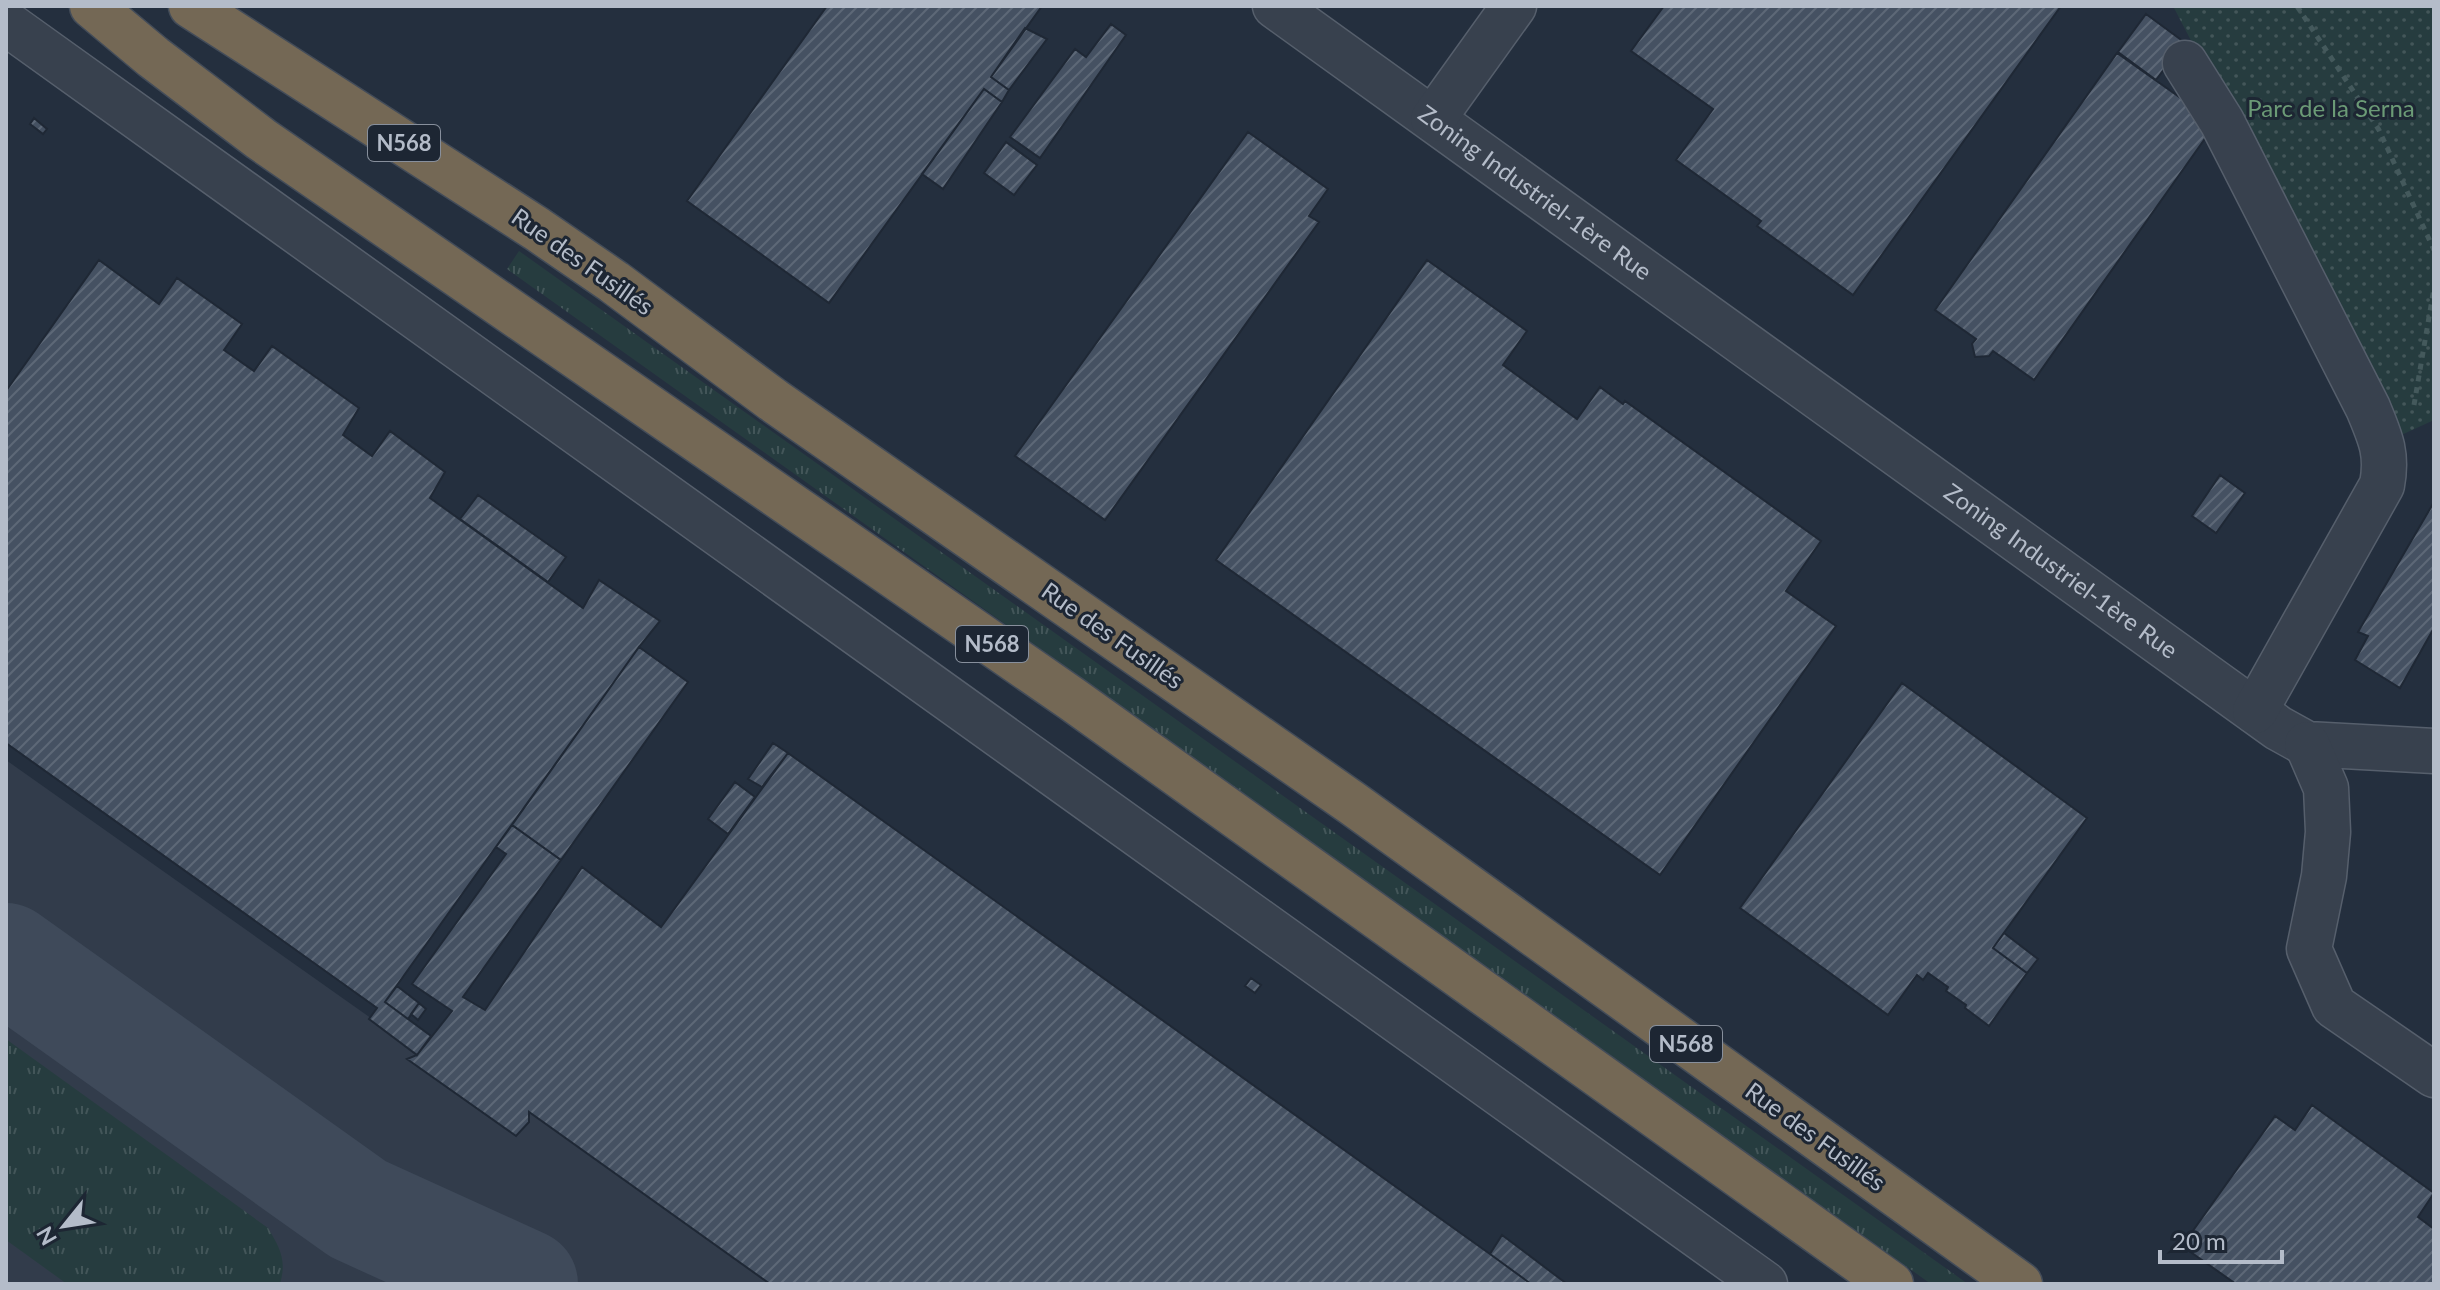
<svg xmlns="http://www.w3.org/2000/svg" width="2440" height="1290" viewBox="0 0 2440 1290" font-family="Lato,sans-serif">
<defs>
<pattern id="grass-tufts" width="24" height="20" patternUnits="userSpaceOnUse" patternTransform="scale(2)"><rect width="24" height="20" fill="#263c3f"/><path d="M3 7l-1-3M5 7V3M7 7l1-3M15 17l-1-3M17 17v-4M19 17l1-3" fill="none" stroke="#435659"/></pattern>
<pattern id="park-dots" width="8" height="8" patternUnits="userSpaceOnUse" patternTransform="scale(2)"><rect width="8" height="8" fill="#263c3f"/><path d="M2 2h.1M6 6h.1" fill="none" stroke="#435659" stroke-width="1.8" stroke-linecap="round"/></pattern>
<pattern id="building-hatch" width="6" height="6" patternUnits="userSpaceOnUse" patternTransform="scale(2)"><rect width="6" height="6" fill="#455162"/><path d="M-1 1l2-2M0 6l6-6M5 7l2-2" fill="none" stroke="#5d6877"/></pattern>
</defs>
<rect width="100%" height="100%" fill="#242f3e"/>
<path fill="#323c4b" d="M6,760L515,1120L529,1112L770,1284H6Z"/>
<path fill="url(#grass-tufts)" d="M519,251L1968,1284H1931L507,269Z
M6,1039L268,1228C280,1248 287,1260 280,1284H67L6,1240Z"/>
<path fill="url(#park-dots)" d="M2173,6H2434V420L2397,437Z"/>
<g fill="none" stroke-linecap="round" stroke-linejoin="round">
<path stroke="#3f4a5a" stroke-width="110" d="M6,958L358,1209L523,1284"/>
</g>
<path fill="url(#building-hatch)" stroke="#1f2835" stroke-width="2" d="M827,6H1042L991,77L1009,90L1002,102L984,89L829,303L687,201Z
M1664,6H2061L1853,295L1757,226L1761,221L1676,160L1713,109L1631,51Z
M2146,14L2184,42L2156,80L2118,52Z
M1111,24L1126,35L1040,158L1010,137L1075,49L1086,57Z
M1025,28L1047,39L1009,90L991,77Z
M2117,53L2216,123L2034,380L1993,351L1989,356L1975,357L1972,344L1976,339L1935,310Z
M984,89L1002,102L943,189L922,174Z
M34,118L47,129L43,134L30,124Z
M1248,132L1328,189L1309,216L1319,222L1105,520L1015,456Z
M1006,142L1037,165L1014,195L984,173Z
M99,260L159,304L177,278L242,324L224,350L254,371L272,346L359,408L343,435L372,456L390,431L445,472L430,498L583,608L599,580L660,621L639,647L385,1002L431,1036L417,1055L369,1019L377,1008L6,743V391Z
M1427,260L1527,331L1503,365L1577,419L1600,387L1623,404L1625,401L1821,541L1786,591L1836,626L1660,875L1216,560Z
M2220,475L2245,493L2216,533L2192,516Z
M478,495L566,557L548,582L460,519Z
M2434,502V628L2400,688L2355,660L2368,636L2358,632Z
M639,647L688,682L561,860L512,825Z
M1902,683L2087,818L1993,948L2027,973L1989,1026L1965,1008L1966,1005L1946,991L1948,987L1928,973L1923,980L1917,975L1888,1015L1740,908Z
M773,743L788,753L762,787L748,779Z
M788,753L1490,1254L1531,1284H770L529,1112V1122L516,1136L407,1059L417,1055L452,1011L412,984L506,854L496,847L512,825L561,860L463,997L485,1010L582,867L661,927Z
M735,782L755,797L728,834L708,819Z
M2004,933L2038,959L2027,973L1993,948Z
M1251,978L1261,985L1255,993L1245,986Z
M397,986L419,1003L408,1019L385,1002Z
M419,1003L426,1009L418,1020L411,1014Z
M2312,1105L2434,1193L2418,1217L2434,1229V1284H2236L2182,1246L2275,1116L2295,1130Z
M1502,1235L1567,1284H1531L1490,1254Z"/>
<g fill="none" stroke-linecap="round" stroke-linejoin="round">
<defs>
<g id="minor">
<path id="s1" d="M1275,6L2278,728L2307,744L2434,751"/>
<path d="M6,23L1765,1284"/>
<path d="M2185,63L2222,122L2368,408C2380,437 2388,453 2382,485L2255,711"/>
<path d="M1433,119L1514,6"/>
<path d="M2307,744L2326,788L2328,832L2324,876L2309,949L2334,1006L2434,1075"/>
</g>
<path id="highway" d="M92,6L153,57L261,139L1072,699L1891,1284
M191,6L537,229L614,282L773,400L1352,803L2020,1284"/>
</defs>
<use href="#minor" stroke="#565f6c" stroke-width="47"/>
<use href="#highway" stroke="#434c59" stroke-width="47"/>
<path stroke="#44595c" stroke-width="5" stroke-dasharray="6 6" stroke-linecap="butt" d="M2297,6L2379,130L2434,250
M2414,405L2434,288"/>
<use href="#minor" stroke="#38414e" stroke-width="44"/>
<use href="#highway" stroke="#746855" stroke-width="44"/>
</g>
<g text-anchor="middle" stroke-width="6" stroke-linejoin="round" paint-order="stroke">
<g fill="#1d2633" stroke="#878f9c" stroke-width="2">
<rect x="368" y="125" width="72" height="36" rx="6"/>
<rect x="956" y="626" width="72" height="36" rx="6"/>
<rect x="1650" y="1026" width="72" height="36" rx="6"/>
</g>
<g font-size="22" font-weight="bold" fill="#b4bcc9">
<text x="404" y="151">N568</text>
<text x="992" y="652">N568</text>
<text x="1686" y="1052">N568</text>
</g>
<g font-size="24" fill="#6b9a76" stroke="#1d2633">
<text x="2331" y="117">Parc de la Serna</text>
</g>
<g font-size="24" fill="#b4bcc9" stroke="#1d2633">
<text dy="8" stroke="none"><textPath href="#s1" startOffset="320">Zoning Industriel-1ère Rue</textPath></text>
<text transform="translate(582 262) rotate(35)" y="8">Rue des Fusillés</text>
<text dy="8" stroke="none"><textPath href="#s1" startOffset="968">Zoning Industriel-1ère Rue</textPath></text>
<text transform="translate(1112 636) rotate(35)" y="8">Rue des Fusillés</text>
<text transform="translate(1815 1137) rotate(36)" y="8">Rue des Fusillés</text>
</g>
</g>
<rect width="2440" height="1290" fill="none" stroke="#b4bcc9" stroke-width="16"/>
<g transform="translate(64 1226) rotate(240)" stroke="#1d2633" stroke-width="6" paint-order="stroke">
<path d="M0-6L14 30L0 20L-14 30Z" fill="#b4bcc9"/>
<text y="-12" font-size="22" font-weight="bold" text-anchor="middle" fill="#b4bcc9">N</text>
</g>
<path d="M2160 1250v12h122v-12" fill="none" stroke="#b4bcc9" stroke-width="4"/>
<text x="2172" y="1250" font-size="24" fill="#b4bcc9" stroke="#1d2633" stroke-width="6" paint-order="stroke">20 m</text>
</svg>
